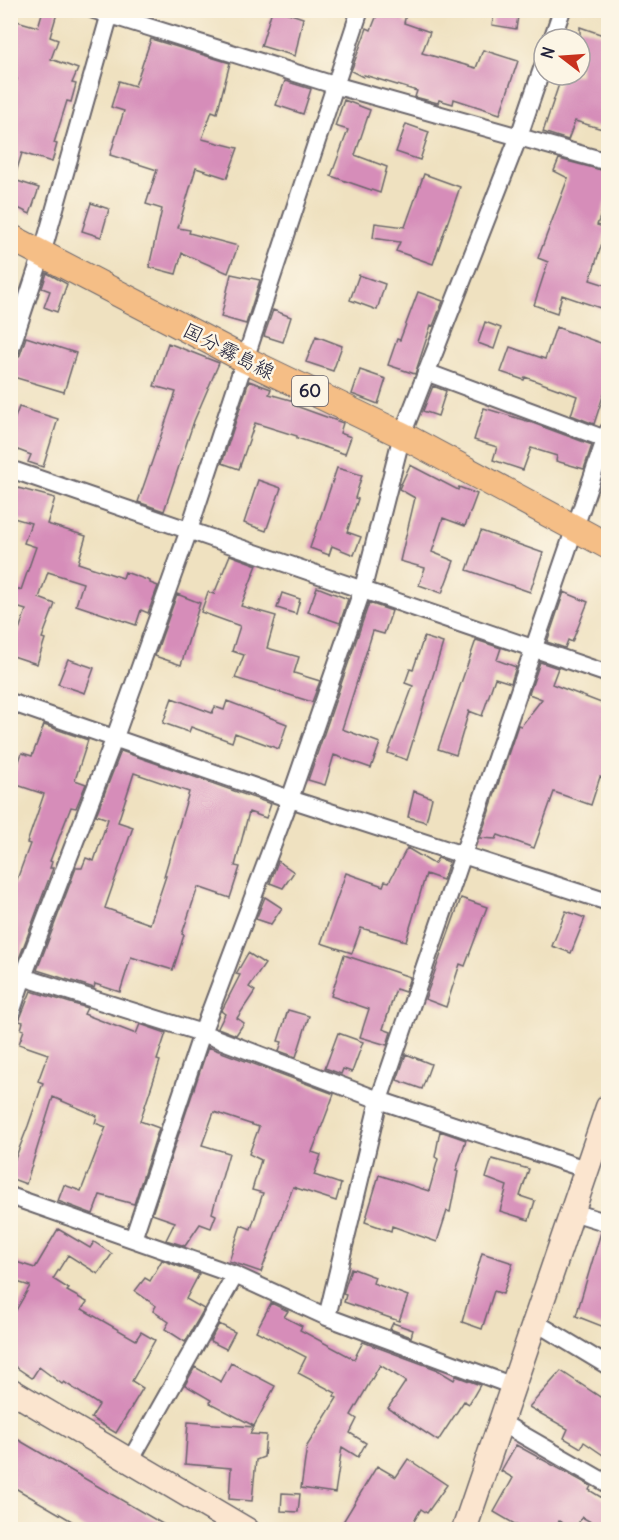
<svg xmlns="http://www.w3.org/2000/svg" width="619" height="1540" viewBox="0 0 619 1540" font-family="Delius,'Klee One',sans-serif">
<rect width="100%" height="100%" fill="#fcf5e5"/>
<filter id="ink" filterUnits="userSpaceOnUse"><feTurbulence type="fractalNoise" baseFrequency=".0167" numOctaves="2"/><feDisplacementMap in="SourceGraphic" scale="12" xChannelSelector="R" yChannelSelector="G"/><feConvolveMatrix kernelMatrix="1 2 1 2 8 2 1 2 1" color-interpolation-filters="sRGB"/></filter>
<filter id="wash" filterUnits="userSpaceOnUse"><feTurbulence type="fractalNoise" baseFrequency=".008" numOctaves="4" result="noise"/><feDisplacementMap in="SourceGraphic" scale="24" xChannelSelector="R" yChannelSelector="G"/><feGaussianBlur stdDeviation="1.35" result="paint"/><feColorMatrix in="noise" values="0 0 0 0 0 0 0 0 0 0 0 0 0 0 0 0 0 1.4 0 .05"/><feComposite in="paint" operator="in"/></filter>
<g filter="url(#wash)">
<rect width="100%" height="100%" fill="#efe1c0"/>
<g id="blocks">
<path fill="#d68db9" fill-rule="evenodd" d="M43,10H58L50,37L58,40L51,59L78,69L72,83L76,84L71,102L67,101L54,143L57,144L52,162L22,153L14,179H11L39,188L30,214L10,204V100L17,79L10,78V19L38,27Z
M272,10H279L303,18L295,56L261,46Z
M379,10H407L404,23L430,32L422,53L476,68L483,50L518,61L500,114L454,99L453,104L439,100L438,103L415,97L417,91L364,75L363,77L351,71L367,28L371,30Z
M495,10H519L516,29L492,25Z
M580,27L609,37V131L575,121L568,140L543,132L562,75H580Z
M151,39L230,63L217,113L212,111L202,139L238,148L227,178L196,168L178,228L190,230L189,233L238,246L228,273L182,253L176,274L149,267L162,209L146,204L157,170L110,155L124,111L111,107L119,81L135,86Z
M285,81L311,89L303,114L276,105Z
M344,100L370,110L355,155L387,167L380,193L331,176L348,130L335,126Z
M406,124L429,132L420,160L396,152Z
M559,159L609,172V193L597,225L607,228L590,280L609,286V311L562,295L557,313L534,305L548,262L538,258L568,178L554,171Z
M424,174L460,187L433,264L396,251L400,242L373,238L375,223L405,227Z
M91,203L109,209L101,237L82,231Z
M47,273L67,284L57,312L44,307L50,291L42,288Z
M231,274L260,280L246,324L221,317Z
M359,275L385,284L377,310L350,300Z
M418,292L443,301L433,326L431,325L415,374L388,365L397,339L400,340Z
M273,310L291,317L283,342L264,336Z
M485,322L501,328L494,349L478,343Z
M556,327L609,346V378L594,424L571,415L577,396L525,377L524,380L501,372L510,347L545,359Z
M316,336L342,346L333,371L306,362Z
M26,337L76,353L64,392L10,376V361L16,359L20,355Z
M168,343L219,363L194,421L164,511L138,502L176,392L154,386Z
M360,370L386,379L378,404L352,394Z
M249,381L271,389L269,394L294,401L293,405L343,423L340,433L351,437L345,454L297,438V436L255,423L239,469L222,463Z
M433,386L446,391L438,416L423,411Z
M19,407L58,419L43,467L28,462L31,455L10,447V431Z
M484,408L530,422L592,445L584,469L556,461L557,456L531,448L523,470L493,460L497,447L474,440Z
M410,465L458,490L459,487L477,494L465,526L443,518L432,552L454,561L442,593L419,585L425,568L400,561L415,498L399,489Z
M337,468L362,475L355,498L358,499L347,532L361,537L354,555L332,546L329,555L310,548Z
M258,480L281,488L266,531L244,523Z
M18,488L55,498L47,524L86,536L78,563L123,578L125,572L150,581V583L158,586L148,613L141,610L136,625L76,605L83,583L48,572L39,598L55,604L42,638L45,639L37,664L10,655L26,610L10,605V586L21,590L36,547L24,543L31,523L10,517Z
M481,531L543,553L530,592L467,570Z
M230,555L257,565L241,606L276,616L267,648L299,657L294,673L320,681L312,702L235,678L244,655L232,651L240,626L201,612L208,592L214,594Z
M317,587L348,599L340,623L308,612Z
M564,592L588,602L572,642L568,640L565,648L547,642Z
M282,593L300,599L296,614L277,608Z
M177,594L200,603L181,665L155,656Z
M369,603L392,611L384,634L373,631L342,729L380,743L371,768L334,755L325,785L308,780Z
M424,637L443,643L407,760L388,753L413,686L405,683L410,669L413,670Z
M476,640L501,648L497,660L516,667L511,683L495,678L482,716L469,711L456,755L438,749Z
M68,659L94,668L85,693L58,684Z
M540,662L558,668L552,684L609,706V780L600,777L591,805L554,792L534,848L498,835L496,839L480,838L518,725L521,726L542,699L529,694Z
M172,698L212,713L215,707L224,710L227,701L287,724L279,749L235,733L232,742L191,727L189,732L163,723Z
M44,725L88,740L75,780L86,784L76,808L71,807L50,861L52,862L50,868H53L17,964L10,962V884L15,885L30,844L27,843L44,794L11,783L22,753L32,756Z
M121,751L271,804L266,818L249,812L235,866L240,867L230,898L198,887L182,934L184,935L173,970L131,957L120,992L95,984L94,988L37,970L76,868H82L86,858L94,861L108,819L96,815ZM134,773L189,792L164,876H166L150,924L105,908L133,827L118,822Z
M414,791L432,798L426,822L408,817Z
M407,848L434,864L438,858L449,862L443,880L426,874L406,941L361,928L352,953L321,943L346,873L383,886L385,881L389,882Z
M278,861L294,872L283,888L270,883Z
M265,897L282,908L271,924L256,919Z
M461,898L487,907L465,966L460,964L446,1007L425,999Z
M566,911L585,918L571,953L552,946Z
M248,953L265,964L249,987L255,991L237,1018L244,1023L236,1035L218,1028L225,1014L221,1011L223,1008L240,975L236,974Z
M344,955L410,977L405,992L396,989L383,1029L391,1032L387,1045L360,1037L369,1009L331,996Z
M31,991L87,1008L84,1014L136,1034L140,1024L166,1033L157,1060L160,1061L140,1121L159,1128L134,1204L100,1195L93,1214L58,1201L64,1185L81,1191L106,1127L95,1123L97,1116L53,1097L26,1184L10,1178V1163L13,1164L28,1126L43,1083L38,1081L48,1054L19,1044L24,1030L21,1029L23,1022L19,1021Z
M288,1010L309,1016L296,1057L279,1051L282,1042L278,1041Z
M338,1033L363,1042L352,1072L343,1069L341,1074L325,1068Z
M208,1047L334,1094L312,1152L321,1155L314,1175L341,1184L336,1201L293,1187L261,1272L229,1261L241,1225L251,1229L263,1193L252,1190L261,1160L249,1154L259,1127L214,1112L202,1145L229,1153L212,1213L216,1215L211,1228L200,1224L185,1246L166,1240L175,1222L152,1214Z
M406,1054L431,1064L422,1089L397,1080Z
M440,1131L466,1140L456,1171H458L450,1212L447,1211L437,1242L392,1226L391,1231L365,1222L379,1175L429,1191L438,1159L435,1157Z
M492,1159L529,1169L520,1196L535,1201L529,1220L500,1211L507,1186L486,1178Z
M58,1229L90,1248L94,1242L112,1254L98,1274L68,1255L53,1279L69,1289L67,1291L87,1302L82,1309L136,1340L141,1332L155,1340L132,1381L143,1388L116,1433L91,1418L99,1405L64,1382L62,1384L39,1367L32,1378L10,1363V1310L15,1312L30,1286L10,1280V1260L35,1268Z
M601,1232L609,1233V1329L576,1316Z
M482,1253L513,1263L503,1294L494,1291L482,1329L462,1322Z
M162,1260L199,1274L186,1299L204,1309L185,1342L165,1329L169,1322L153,1311L156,1306L135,1291L145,1278L150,1281Z
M351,1268L375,1277L373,1283L408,1296L399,1321L344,1302L346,1295L343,1294Z
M271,1303L288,1311L284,1317L302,1326L300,1330L354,1359L363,1342L436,1369L454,1380L456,1376L480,1385L469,1404L464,1401L438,1441L388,1408L406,1381L380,1365L351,1415L357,1419L350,1433L366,1443L358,1457L342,1447L335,1493L301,1488L307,1446L337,1398L334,1396L336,1393L298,1373L306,1357L256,1331Z
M393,1323L413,1330L411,1337L390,1329Z
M219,1324L235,1332L226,1349L210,1341Z
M231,1363L275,1386L254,1426L210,1403L211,1400L185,1385L195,1367L221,1382Z
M561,1371L609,1403V1459L584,1442L581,1448L564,1438L568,1429L529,1407Z
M188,1422L254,1427L250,1434L266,1435L264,1457L256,1460L252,1501L229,1499L231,1468L185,1464Z
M10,1435L173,1530H87L10,1485Z
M516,1445L591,1486L589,1490L609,1502V1519L603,1529L582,1517L574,1530L559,1521L554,1530H525L494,1512L513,1478L501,1471Z
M408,1459L447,1485L427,1513L421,1509L409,1530H338L377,1466L396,1477Z
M282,1493L300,1494L298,1512L281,1511Z"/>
</g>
</g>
<g filter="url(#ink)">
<use href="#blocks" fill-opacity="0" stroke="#6a656a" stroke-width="1.5"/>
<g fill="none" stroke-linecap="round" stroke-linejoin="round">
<defs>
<path id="street" d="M94,10L334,85L608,162
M552,39L562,10
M10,351L42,254L111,10
M426,372L608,440
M10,469L608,674
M10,702L290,799L608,902
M10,973L202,1033L379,1100L588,1170
M10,1016L23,977L115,737L189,530L360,10
M10,1196L235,1275L327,1317L513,1386
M573,1212L608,1223
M133,1239L202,1033L290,799L363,588L402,435L519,136L544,63
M327,1317L379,1100L608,431
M535,1322L608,1366
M502,1423L608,1484
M130,1461L235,1275"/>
<path id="secondary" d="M10,1390L247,1530
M464,1530L608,1107"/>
<path id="primary" d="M10,237L244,359L402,435L608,546"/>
</defs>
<use href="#street" stroke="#6a656a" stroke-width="20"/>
<use href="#secondary" stroke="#6a656a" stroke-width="27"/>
<use href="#primary" stroke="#6a656a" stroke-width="28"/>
<use href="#street" stroke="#fff" stroke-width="16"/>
<use href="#secondary" stroke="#fbe5cf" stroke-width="24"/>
<use href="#primary" stroke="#f5be86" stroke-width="26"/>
</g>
</g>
<g text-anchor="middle" stroke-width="5" stroke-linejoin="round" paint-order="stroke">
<rect fill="#fcf5e5" stroke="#63616e" stroke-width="1.5" x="292" y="376" width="36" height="30" rx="4.5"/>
<g font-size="18" font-weight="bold" fill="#22223b">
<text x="310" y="397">60</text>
</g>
<g font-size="20" fill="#22223b" stroke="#fcf5e5">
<text transform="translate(229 351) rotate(27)" y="7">国分霧島線</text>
</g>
</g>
<rect width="619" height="1540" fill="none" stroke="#fcf5e5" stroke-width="36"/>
<g transform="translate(562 57) rotate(287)"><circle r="28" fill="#fcf5e5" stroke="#a5a1a1" stroke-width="1.5"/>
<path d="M0-4.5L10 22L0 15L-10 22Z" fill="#c8321e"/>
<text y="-9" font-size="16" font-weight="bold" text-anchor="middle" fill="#22223b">N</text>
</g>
</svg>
